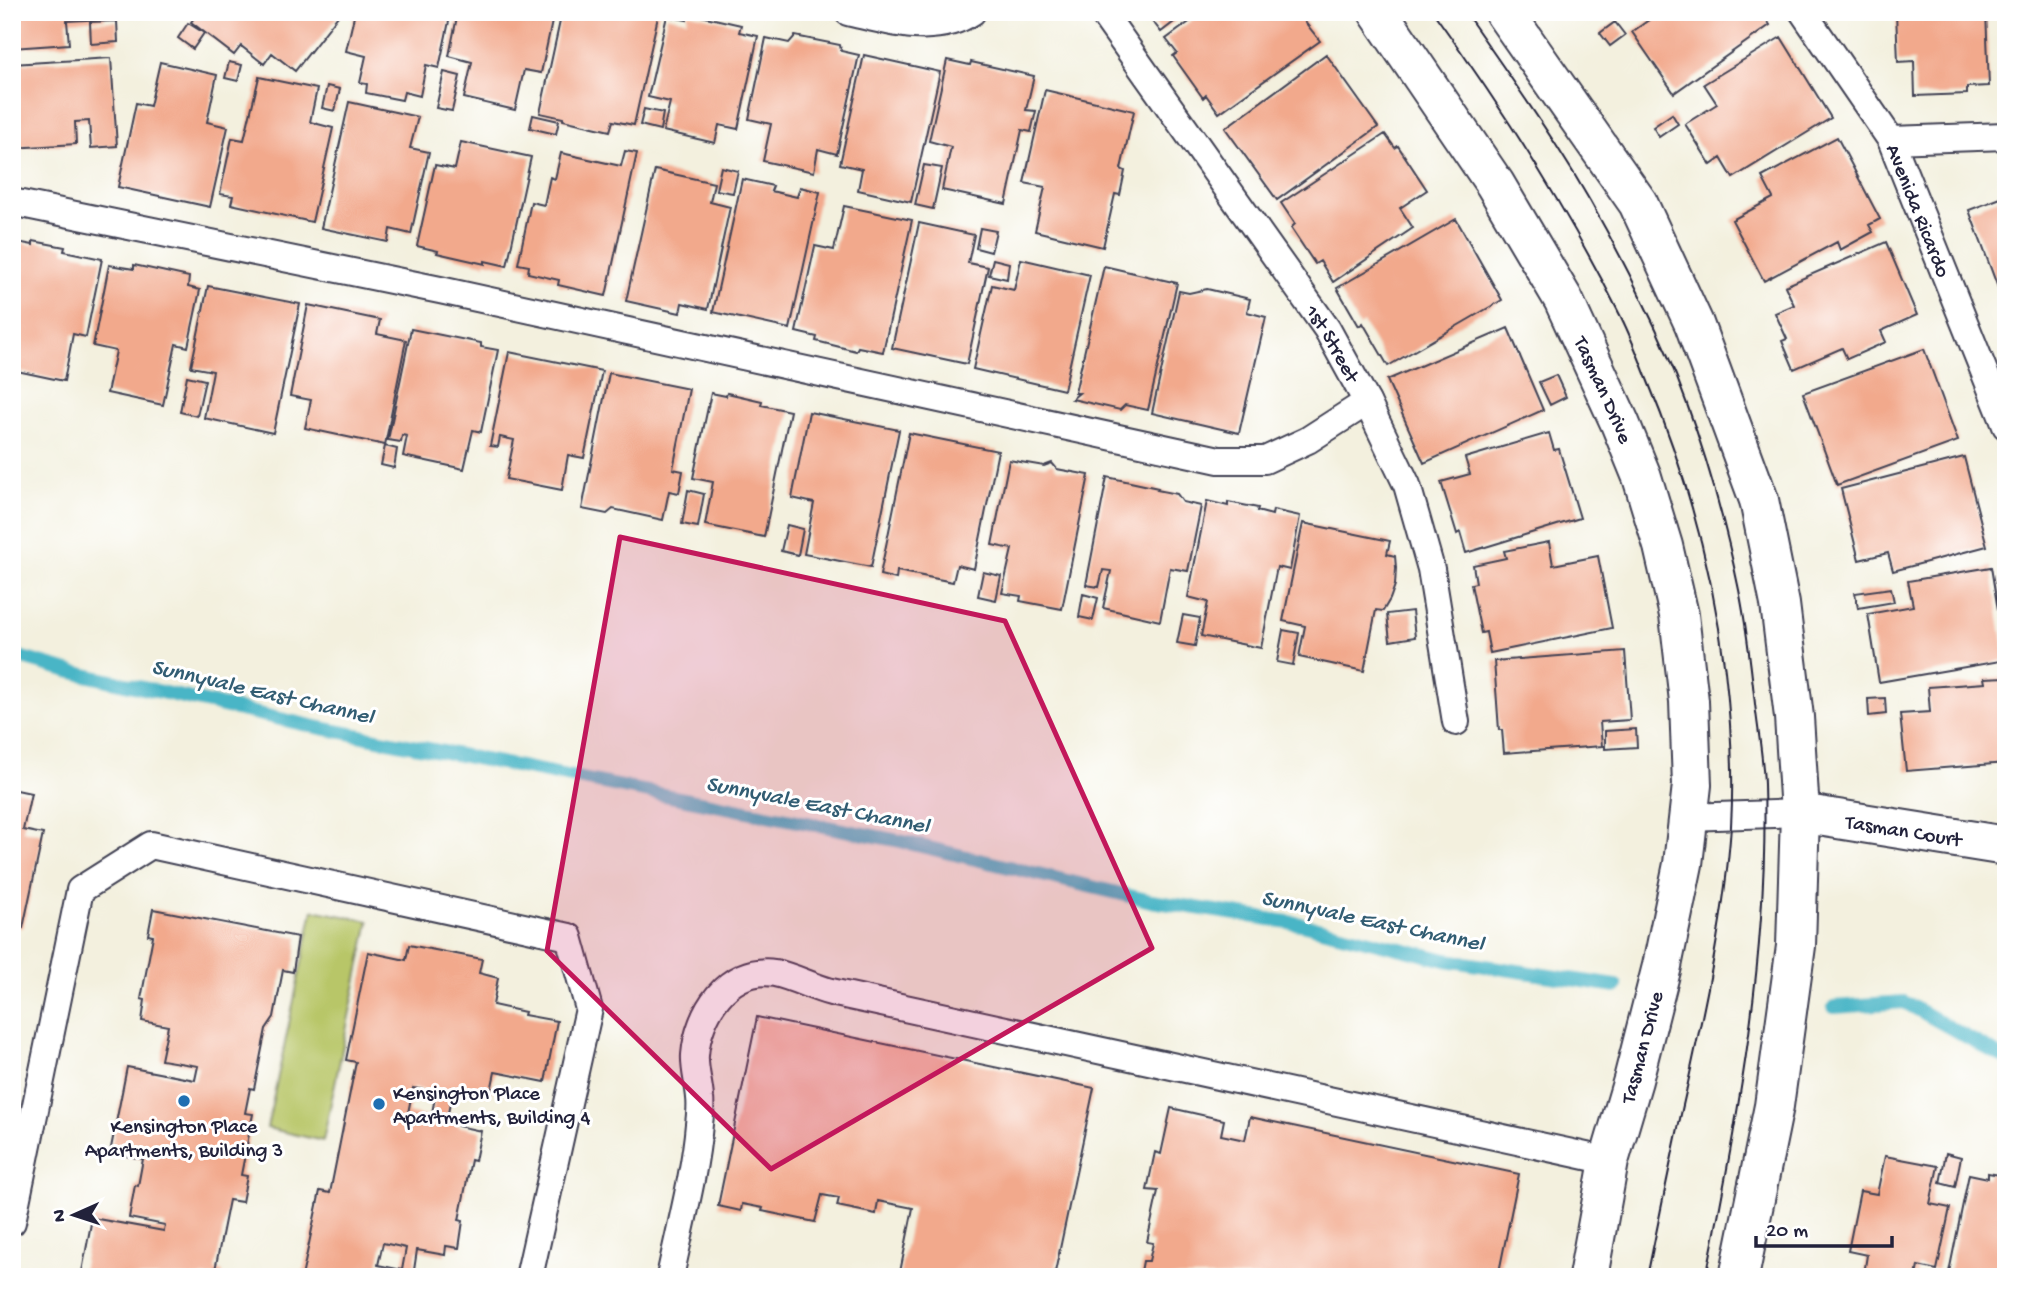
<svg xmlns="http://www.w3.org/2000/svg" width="2018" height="1289" viewBox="0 0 2018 1289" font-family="'Gochi Hand',sans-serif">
<rect width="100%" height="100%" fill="#fff"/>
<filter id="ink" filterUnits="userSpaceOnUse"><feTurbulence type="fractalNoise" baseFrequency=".0143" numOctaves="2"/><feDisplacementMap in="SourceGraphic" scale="14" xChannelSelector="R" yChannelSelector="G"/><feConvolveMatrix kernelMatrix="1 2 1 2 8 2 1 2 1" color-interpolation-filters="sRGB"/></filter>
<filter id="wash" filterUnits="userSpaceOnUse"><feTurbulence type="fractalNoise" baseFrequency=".00686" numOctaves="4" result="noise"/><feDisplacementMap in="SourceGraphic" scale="28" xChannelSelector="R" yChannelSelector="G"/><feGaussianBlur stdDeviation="1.57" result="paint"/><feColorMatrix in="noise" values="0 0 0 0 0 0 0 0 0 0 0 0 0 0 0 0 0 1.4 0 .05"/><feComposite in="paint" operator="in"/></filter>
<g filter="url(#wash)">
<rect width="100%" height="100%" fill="#f3f0de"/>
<path fill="#b8c668" stroke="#6d7452" stroke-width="2" d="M313,910L369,921L323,1141L267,1128Z"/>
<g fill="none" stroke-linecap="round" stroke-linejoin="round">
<path stroke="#49b5c6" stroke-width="14" d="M12,655L72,672L316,727L900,841L1151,901L1301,924L1446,960L1616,986
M1834,1007L1904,1002L2006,1059"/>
</g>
<g id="blocks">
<path fill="#f2a98c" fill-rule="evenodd" d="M12,12H104L105,19L67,21L69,44L12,48Z
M199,12H341L295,71L272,53L264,64L241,46L234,55L191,22Z
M355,12H451L439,68L426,65L420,96L404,92L402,100L366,93L367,84L360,83L366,56L346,51Z
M458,12H554L541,73L524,70L515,110L464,98L472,62L449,56Z
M562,12H659L634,125L613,121L610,131L563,120V118L540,113Z
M1135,12H1187L1161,32L1147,14L1140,19Z
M1203,12H1303L1305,22L1320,41L1219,113L1206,95L1203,98L1173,56L1177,53L1166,39Z
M1660,12H1761L1770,25L1674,93L1632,32Z
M1896,12H1986L1989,86L1967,87V94L1915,96L1914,61L1898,62Z
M2000,12H2006V94H2004Z
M688,13L741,25L739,32L758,36L738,129L719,125L715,143L663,131L670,102L648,97L667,16L687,20Z
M117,21L118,42L91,44L90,22Z
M1615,22L1625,35L1610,46L1600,33Z
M188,23L204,33L193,49L178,38Z
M795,36L840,45L841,51L859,55L837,154L818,149L814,172L763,161L771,124L749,119L766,38L789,43Z
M1781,37L1831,118L1733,178L1721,158L1711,165L1685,124L1717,104L1704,84Z
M1326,54L1378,127L1277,200L1225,128Z
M864,55L940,72L911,202L858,190L862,169L840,164Z
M111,58L117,146L91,148L89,121L75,122L76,144L12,148V64Z
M947,60L970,65L971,62L1034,76L1026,110L1036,111L1031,132L1022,130L1006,204L942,190L951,147L929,141Z
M160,62L217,75L207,122L228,127L210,207L118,187L136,103L150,106Z
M229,62L242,65L238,81L225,78Z
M444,72L460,76L452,111L436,108Z
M259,77L317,89L310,122L333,128L312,222L231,204L233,196L220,194L232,138L244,140Z
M327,86L340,89L335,111L322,108Z
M1045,90L1134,111L1121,169L1125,171L1120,195L1115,194L1103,247L1035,231L1045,187L1024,183Z
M349,102L418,117L410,148L429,152L411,234L390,229L388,242L321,228Z
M644,109L663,113L660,130L640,125Z
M1672,114L1678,124L1659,137L1653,127Z
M533,115L559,121L556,134L530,128Z
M1385,134L1395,148L1398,146L1427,190L1400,208L1413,228L1333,282L1320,261L1315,264L1291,228L1295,224L1281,203Z
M1837,137L1880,219L1869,225L1873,232L1840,250L1837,242L1764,281L1732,220L1773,198L1762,177Z
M461,142L531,157L507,266L485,261V264L437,253L438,251L417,246L435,165L455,169Z
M625,151L637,153L606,296L558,285L559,280L528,273L529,266L518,264L531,202L544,205L550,177L555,179L561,153L621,166Z
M924,165L942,168L933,209L915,205Z
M721,167L738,171L733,193L716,190Z
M655,170L714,183L710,202L730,207L708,309L682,303L680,313L626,301Z
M742,179L773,186L771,191L797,197L800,187L820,192L790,329L713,312Z
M2006,196V290L2000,293L1969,210Z
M844,206L912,220L883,352L858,347L856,351L816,341L817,337L796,332L815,246L834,250Z
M1456,219L1502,300L1388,366L1363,323L1359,326L1337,288Z
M919,223L974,235L968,263L988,267L967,364L892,348Z
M980,228L996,231L991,252L976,248Z
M12,241L33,245V241L65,247L64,251L102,259L86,337L73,334L64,381L12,370Z
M1886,242L1917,315L1881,331L1886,342L1847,359L1842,348L1794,369L1782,341L1787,339L1775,313L1794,305L1785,286Z
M993,259L1009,263L1007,279L989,275Z
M1021,259L1090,275L1064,390L973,369L992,285L1014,290Z
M109,265L134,269V265L189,277L188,287L200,290L188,347L176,344L163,405L107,393L116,351L93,346Z
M1104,266L1177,283L1148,410L1125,405L1120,410L1072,399L1079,393H1075Z
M208,286L300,304L273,433L204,418L213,371L191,367Z
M1207,289L1250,299L1247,312L1266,317L1239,433L1152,413L1179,291L1189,293Z
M308,305L380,320L377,334L406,340L385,445L305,428L311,400L290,396Z
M1508,328L1543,410L1424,463L1387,380Z
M411,329L481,343V347L498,350L481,432L473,430L464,469L403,456L407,436L402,435L401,442L388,440Z
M1924,349L1958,441L1837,485L1803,393Z
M509,352L602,371L584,458L568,455L562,490L506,479L514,440L500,437L498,447L490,446Z
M609,373L689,389L673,469L683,471L679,493L669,491L663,520L613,509L607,514L582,509Z
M1556,375L1566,397L1550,405L1539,382Z
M187,376L205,380L197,416L180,412Z
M711,393L726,396L727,393L762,401L761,405L790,411L764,537L705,525L713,482L693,478Z
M809,412L899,430L871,567L804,554L814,503L792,498Z
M909,433L998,451L974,569L957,565L953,582L897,571L896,579L880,575Z
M1549,433L1554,450L1559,449L1580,518L1466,553L1460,532L1457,534L1441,482L1470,474L1465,458Z
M385,446L397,449L394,468L381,465Z
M1964,457L1987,546L1893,571L1888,553L1859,560L1841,489Z
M1009,460L1044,466L1052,463L1057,469L1089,475L1062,609L1020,601L1021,596L1002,593L1012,549L992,545Z
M1107,477L1158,488L1157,490L1177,494L1183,502L1201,506L1188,571L1170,568L1160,621L1103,608L1111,571L1103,570L1099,587L1086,585Z
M688,490L704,494L698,527L682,524Z
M1207,501L1228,506V502L1258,508L1257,511L1272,515L1273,510L1300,516L1290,570L1277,567L1261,648L1201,636L1208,602L1188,597Z
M1303,523L1390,541L1387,554L1395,556L1396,568L1395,585L1390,599L1383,611L1376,610L1364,671L1299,657L1305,626L1283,621Z
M787,525L803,529L798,555L781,551Z
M1549,542L1553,565L1598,556L1612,628L1490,653L1486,632L1481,633L1471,584L1476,583L1473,565L1506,558L1504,551Z
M1991,567L2006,660L1879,682L1868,614L1913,606L1908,581Z
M983,572L1001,576L996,600L978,596Z
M1891,588L1894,602L1858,608L1855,593Z
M1083,594L1098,598L1093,620L1079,617Z
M1412,611L1415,637L1390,641L1387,614Z
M1183,615L1200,618L1195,646L1177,643Z
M1283,630L1299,633L1293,665L1277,662Z
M1625,651L1630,720L1600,722L1602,746L1504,753L1502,730H1499L1494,661Z
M2006,677V763L1906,771L1900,714L1930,712L1928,687L1985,683L1984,678Z
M1885,698L1886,714L1869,716L1868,699Z
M1636,729L1637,747L1605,749V731Z
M12,789L31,793L23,830L43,834L23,928L12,926Z
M153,909L298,937L293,972L283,970L274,1017L266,1029L254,1089L250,1088L245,1113L253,1114L241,1175L247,1176L242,1202L229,1200L215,1270L223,1272L222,1277H81L92,1218L164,1231L165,1225L129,1218L135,1185L138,1186L143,1159L110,1153L127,1067L195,1080L198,1066L161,1060L168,1026L142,1021L145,1000L141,999L153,936L148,935Z
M409,945L482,959L479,973L498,978L493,1005L525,1012L524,1015L557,1021L545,1082L495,1072L490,1096L453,1088L447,1118L458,1121V1126L481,1131L475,1161L471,1160L459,1220L463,1221L459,1248L446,1246L445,1255L417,1250L413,1277H302L320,1191L330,1193L356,1062L346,1060L368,952L406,960ZM413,1088L436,1092L431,1118L408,1113ZM383,1243L406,1248L402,1270L378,1265Z
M757,1017L1094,1088L1054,1277H899L913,1208L878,1201L876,1214L837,1206L839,1198L822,1195L815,1222L762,1211L763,1208L742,1204L741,1211L718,1206Z
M1171,1108L1224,1120L1221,1135L1245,1140L1250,1117L1519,1174L1498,1277H1140L1143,1261H1149L1153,1243L1147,1242L1158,1191L1147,1190L1155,1152L1161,1154Z
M1946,1153L1961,1157L1955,1187L1940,1183Z
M1885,1156L1938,1166L1930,1204L1950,1208L1937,1270L1918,1266L1916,1277H1876L1864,1274L1867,1255L1848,1251L1860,1191L1877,1194Z
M1988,1173L2006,1176V1277H1948L1969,1174L1988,1178Z"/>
</g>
</g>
<g filter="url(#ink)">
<use href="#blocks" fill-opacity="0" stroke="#414153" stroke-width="2"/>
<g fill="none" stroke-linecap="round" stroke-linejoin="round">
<defs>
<g id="lane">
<path d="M848,12C888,21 934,37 972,12"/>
<path id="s1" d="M1102,12L1327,329L1367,402L1407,485L1431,569L1456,722"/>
<path id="s2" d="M1803,12L1891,140L2006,426"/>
<path d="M1891,140L2006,136"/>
<path d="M12,202L440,290L1219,460H1265L1308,440L1367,402"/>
<path d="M1688,817L1800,813"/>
<path d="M12,1222L80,890L151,845L569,937L589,1009L529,1277"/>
<path d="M670,1277C680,1228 695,1173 699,1124C700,1116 701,1106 700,1098C699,1083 694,1069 695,1055C698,1015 727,966 775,973C794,977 812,987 831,992L1609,1161"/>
</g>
<g id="street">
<path id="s3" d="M1800,813L2006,846"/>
</g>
<g id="secondary">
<path id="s4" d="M1378,12L1495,184L1563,299L1620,423L1642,477L1663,546L1679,615L1689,701L1692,785L1683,864L1662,966L1633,1080L1609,1161L1588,1277"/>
<path d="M1504,12L1638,203L1694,324L1759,500L1780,604L1794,717L1800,813L1796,946L1774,1106L1739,1277"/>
</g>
</defs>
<use href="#lane" stroke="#414153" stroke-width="30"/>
<use href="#street" stroke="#414153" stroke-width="42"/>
<use href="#secondary" stroke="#414153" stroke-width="42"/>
<use href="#lane" stroke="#fff" stroke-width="26"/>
<use href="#street" stroke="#fff" stroke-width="38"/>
<use href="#secondary" stroke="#fff" stroke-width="38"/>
<path stroke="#22223b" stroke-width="2" d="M1433,12C1503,109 1568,210 1621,317C1631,337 1639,358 1647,379C1686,473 1713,570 1725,671C1731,722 1734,775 1731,826C1725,915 1705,1005 1686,1092C1672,1153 1660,1215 1647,1277
M1465,12C1496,56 1527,100 1556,145C1589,196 1618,250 1644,304C1689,394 1719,493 1739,590C1747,628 1751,666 1755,704C1758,730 1763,757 1764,784C1769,949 1739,1115 1706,1277"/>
</g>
</g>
<path fill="#c2185b" fill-opacity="0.2" stroke="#c2185b" stroke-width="5" stroke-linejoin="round" d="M620,537L1005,621L1152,948L771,1169L547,951Z"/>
<g fill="#1f6fb2" stroke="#fff" stroke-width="2.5">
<circle cx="184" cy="1101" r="7"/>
<circle cx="379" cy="1104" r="7"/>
</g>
<g text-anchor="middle" stroke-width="6" stroke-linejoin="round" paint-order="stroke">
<g font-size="21" fill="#22223b" stroke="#fff">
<text dy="7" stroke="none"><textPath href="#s2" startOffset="231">Avenida Ricardo</textPath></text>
<text dy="7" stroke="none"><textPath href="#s1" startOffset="404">1st Street</textPath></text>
<text dy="7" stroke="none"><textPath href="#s4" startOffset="441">Tasman Drive</textPath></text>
<text dy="7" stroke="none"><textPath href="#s3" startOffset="105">Tasman Court</textPath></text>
<text transform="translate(1641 1047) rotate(-75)" y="7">Tasman Drive</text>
</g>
<g font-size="21" fill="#22223b" stroke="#fff" text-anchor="start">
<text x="393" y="1099">Kensington Place<tspan x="393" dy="24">Apartments, Building 4</tspan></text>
<text x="184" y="1132" text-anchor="middle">Kensington Place<tspan x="184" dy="24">Apartments, Building 3</tspan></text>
</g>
<g font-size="23" font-style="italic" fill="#325d73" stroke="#fff">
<text transform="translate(263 690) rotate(13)" y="8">Sunnyvale East Channel</text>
<text transform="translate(818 803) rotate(11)" y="8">Sunnyvale East Channel</text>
<text transform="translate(1373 919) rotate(12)" y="8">Sunnyvale East Channel</text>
</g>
</g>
<rect width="2018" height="1289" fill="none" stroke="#fff" stroke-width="42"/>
<g transform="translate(74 1215) rotate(267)" stroke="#ffffff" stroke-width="5" paint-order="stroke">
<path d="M0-5L12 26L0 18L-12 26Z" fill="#22223b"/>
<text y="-10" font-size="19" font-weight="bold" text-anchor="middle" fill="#22223b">N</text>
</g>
<path d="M1756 1236v10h136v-10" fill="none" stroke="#22223b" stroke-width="3.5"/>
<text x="1766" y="1236" font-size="21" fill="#22223b" stroke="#ffffff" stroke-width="5" paint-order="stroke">20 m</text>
</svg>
